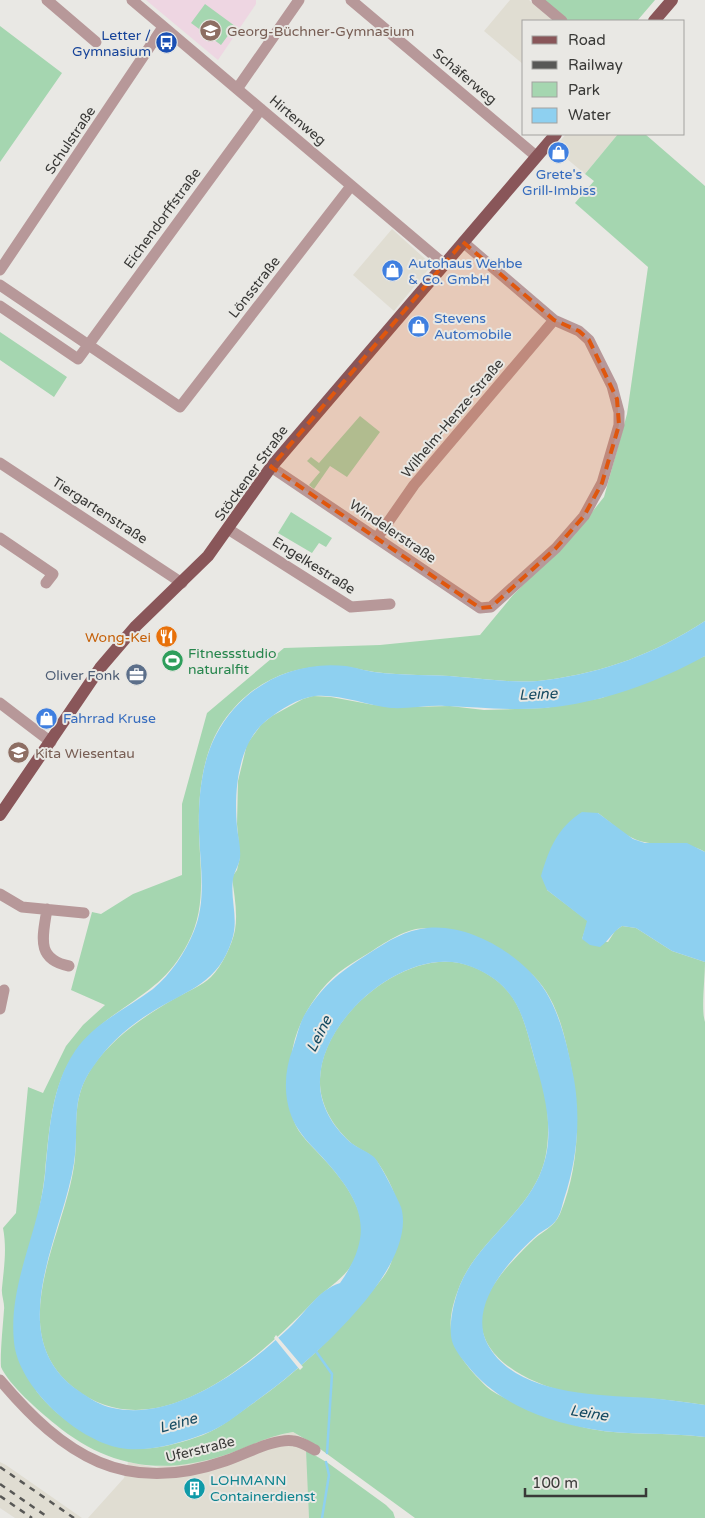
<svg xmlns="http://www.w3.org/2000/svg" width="705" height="1518" viewBox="0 0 705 1518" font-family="'Varela Round',sans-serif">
<rect width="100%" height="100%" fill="#e9e8e4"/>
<path fill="#e0ddd2" d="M510,0H529L554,21H524V65L484,31Z
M566,134H618L585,174L554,148Z
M392,229L432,265L394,311L353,275Z
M293,1432L304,1439L308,1463L309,1518H88L124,1478L128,1462L153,1467L206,1460L270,1437Z
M0,1462L6,1465L82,1518H15L0,1508Z"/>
<path fill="#eed6e2" d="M146,0H256V4L218,60Z"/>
<path fill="#a5d6b0" d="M541,0H655L637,21H566Z
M205,4L235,26L221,45L191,23Z
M0,26L62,73L0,162Z
M618,134H645L705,186V621C654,654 606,672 546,680C518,684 489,679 460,677C432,674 403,676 375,672C373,672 349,667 347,667C296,662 253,679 223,722C202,753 198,795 199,832C200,870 207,907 188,943C170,978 149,990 118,1012C54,1055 52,1102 45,1173C37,1248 0,1322 37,1392C53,1412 70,1425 93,1434C106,1438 121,1447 134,1448C154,1451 184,1442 203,1435C221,1428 236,1415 252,1404C295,1374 333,1339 366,1298C374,1288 387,1275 391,1263C395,1251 398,1203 394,1193C391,1184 380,1163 373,1157C366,1151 356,1148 349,1141C332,1125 319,1103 320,1079C321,1016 411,941 473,967C518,986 523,1016 534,1057C540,1079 538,1062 543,1084C549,1109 551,1145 542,1169C526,1214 478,1241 460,1285C444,1325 448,1345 476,1376C484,1384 488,1389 497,1394C510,1401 524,1405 537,1410C555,1417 573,1426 591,1429C628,1436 667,1432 705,1437V1518H415L312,1443L293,1432C268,1436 248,1447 225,1455C161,1476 107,1467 55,1424C39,1411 9,1385 1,1367C0,1354 3,1324 4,1310C5,1303 1,1295 2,1288C4,1267 7,1249 3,1228L16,1213L28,1087L43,1093L66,1046L83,1025L105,1005L71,990L92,912L101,914L133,894L182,875V804L207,713L284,648L380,645L480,635L513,595L573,536L604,497L627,414L648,267L575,203L594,181L585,174Z
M0,332L67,377L54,397L0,360Z
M360,416L380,432L347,477L330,466L314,489L309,485L320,472L307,461L311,457L319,463Z
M291,512L332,538L326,547L319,543L312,553L278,533Z
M705,656V852C687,841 664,846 644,842C627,839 612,823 598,813L547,890L588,921L582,939L608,942L615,931L622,926L636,928L672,951L705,962C705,978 701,1010 705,1022V1405C684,1402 663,1399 641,1398C617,1397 591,1397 567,1392C527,1383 466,1353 485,1302C493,1280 514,1259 530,1243C540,1232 554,1228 560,1214C579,1168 581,1115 571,1067C565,1035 556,993 528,971C521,965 441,931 431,929C411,925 388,941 372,951C363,957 353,962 345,968C320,985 299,1018 293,1047C290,1060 293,1076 293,1089C294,1099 292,1113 294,1121C298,1134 312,1146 320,1155C340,1176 367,1208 361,1239C354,1277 334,1280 311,1304C256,1361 155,1452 74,1388C0,1329 68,1231 75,1158C78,1123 71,1098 93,1066C114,1037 143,1017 174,999C186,992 202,986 211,977C222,966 232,945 235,930C238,913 234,894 232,877L237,870L240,857L237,824L238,781L247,744L261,725L272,716L303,699L313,696L331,697L374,705L411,707L450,706L484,710L545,708L602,698Z
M306,1450L328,1463L386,1505L393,1512L395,1518H309Z"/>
<path fill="#8ed0f0" d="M705,621V656C656,683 601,703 545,708C511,711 478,707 445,706C427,705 409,709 391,708C366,705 340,694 315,696C298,698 280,710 267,720C237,744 234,792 237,827C238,837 241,847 240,858C239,865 234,872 233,879C230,900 239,919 232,940C218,983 190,989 155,1010C131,1024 109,1043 93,1067C69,1100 80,1126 74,1163C63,1235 0,1337 79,1391C89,1398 101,1406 113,1408C174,1422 247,1368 289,1328C306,1312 318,1290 340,1283C376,1232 362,1201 323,1158C312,1146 300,1135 293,1120C283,1097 284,1071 293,1048C297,1037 299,1024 305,1014C324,983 342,971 371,952C388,941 406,930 427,928C470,923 524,956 546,992C562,1019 568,1049 574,1079C581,1120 577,1160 564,1199C562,1205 561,1212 558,1217C553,1227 544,1229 536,1236C508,1261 467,1307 488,1345C516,1396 601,1395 650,1398C669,1400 687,1402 705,1405V1437C667,1432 628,1436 591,1429C544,1421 497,1403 467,1365C462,1359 454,1349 452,1341C448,1325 454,1300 460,1285C478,1241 526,1214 542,1169C556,1133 544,1092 534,1057C523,1016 517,985 472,967C410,941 321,1017 320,1080C319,1104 332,1126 350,1142C357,1148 367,1151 374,1157C380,1163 398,1199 401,1207C420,1271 298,1372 252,1404C237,1415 222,1428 204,1434C181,1443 146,1453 120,1448C77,1440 18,1387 14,1342C8,1284 39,1232 45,1175C49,1133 51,1086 75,1051C94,1023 126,1009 153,989C171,974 185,953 194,931C207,900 200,865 199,832C198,801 201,763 216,735C242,686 292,660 346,666C353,667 367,671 374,672C403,676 432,674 460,677C488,679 517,684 546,680C606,672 654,654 705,621Z
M582,812L598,813L633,839L645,843H687L705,852V962L672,951L636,928L622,926C612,932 609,941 600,947L590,945L582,939L587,921L547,890L541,876C549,849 557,828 582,812Z"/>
<path fill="#e9e8e4" d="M276,1335L303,1367L300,1370L274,1338Z"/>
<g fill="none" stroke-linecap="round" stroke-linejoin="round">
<path stroke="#8ed0f0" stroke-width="2.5" d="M315,1350L332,1374L327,1453
M322,1518L329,1475L326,1462"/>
<path stroke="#b79899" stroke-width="11" d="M47,0L96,42
M132,0L444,264
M351,0L536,156
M537,0L562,21
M237,89L299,0
M0,270L163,27
M0,285L180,407L351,186
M0,306L78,359L261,109
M0,463L182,583
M271,467L480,608L491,607L556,548L584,516L602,483L619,425V412L612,386L589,340L579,331L554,320L463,242
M228,529L351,607L390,604
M0,538L53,574L46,583
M377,538L414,485L554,320
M0,703L51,742
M0,894L22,907L84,913
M47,909C43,936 35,959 69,966
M0,1009L4,990
M0,1380C64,1456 125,1496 225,1461C243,1455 277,1437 294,1441C302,1442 309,1447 315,1450"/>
<path stroke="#895659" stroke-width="12" d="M654,21L672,0
M0,815L100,668L136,626L208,556L271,467L556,134"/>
<path stroke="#585856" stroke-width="2.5" stroke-dasharray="6 6" stroke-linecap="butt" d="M0,1467L74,1518
M0,1484L49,1518
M0,1496L32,1518"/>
</g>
<path fill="#df570e" fill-opacity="0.2" stroke="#df570e" stroke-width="4" stroke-dasharray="10 6" stroke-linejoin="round" d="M463,242L554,320L579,331L589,340L617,399L619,425L602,483L584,516L556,548L491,607L480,608L271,467Z"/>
<defs>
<symbol id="school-disc" viewBox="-11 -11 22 22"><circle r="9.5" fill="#8d6e63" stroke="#e9e8e4"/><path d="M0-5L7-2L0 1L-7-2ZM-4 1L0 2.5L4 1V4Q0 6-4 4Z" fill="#fff"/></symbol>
<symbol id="bus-disc" viewBox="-11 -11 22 22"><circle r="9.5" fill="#1a4fb4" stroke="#e9e8e4"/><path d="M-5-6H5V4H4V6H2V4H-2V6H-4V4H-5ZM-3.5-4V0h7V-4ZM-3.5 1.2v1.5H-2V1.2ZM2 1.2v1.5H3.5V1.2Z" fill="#fff"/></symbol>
<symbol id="shop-disc" viewBox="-11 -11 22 22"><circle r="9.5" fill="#3f7fe0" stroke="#e9e8e4"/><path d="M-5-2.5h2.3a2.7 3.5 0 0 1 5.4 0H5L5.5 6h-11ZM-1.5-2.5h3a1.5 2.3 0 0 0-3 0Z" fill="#fff"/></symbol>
<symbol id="restaurant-disc" viewBox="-11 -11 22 22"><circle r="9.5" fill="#e8710a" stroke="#e9e8e4"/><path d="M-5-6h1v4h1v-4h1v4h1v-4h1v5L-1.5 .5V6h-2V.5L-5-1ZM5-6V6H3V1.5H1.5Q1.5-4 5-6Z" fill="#fff"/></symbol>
<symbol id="stadium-disc" viewBox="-11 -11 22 22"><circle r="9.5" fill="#2e9e5b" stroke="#e9e8e4"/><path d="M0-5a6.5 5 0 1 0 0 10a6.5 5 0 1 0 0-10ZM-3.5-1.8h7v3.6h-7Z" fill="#fff"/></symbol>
<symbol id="office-disc" viewBox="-11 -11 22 22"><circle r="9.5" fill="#5c6f8a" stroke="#e9e8e4"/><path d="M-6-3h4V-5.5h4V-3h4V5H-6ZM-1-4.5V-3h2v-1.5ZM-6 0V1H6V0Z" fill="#fff"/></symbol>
<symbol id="building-disc" viewBox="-11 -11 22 22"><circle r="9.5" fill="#0f9aa8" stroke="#e9e8e4"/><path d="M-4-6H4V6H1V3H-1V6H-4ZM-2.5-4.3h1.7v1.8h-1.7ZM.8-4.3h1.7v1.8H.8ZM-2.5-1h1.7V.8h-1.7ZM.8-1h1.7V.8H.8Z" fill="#fff"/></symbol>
</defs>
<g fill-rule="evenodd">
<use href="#school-disc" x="198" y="18" width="25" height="25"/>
<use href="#bus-disc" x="154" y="30" width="25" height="25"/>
<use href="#shop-disc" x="546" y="140" width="25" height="25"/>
<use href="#shop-disc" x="380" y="258" width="25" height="25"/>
<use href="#shop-disc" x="406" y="314" width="25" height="25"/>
<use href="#restaurant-disc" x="154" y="624" width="25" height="25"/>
<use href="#stadium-disc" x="160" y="648" width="25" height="25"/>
<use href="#office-disc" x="124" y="662" width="25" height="25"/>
<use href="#shop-disc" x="34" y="706" width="25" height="25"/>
<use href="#school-disc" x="6" y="740" width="25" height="25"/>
<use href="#building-disc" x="182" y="1476" width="25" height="25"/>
</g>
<g text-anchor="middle" stroke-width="4" stroke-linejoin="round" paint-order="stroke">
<g font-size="14" fill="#785e54" stroke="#e9e8e4" text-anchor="start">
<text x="227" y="36">Georg-Büchner-Gymnasium</text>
<text x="35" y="758">Kita Wiesentau</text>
</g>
<g font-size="14" fill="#164399" stroke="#e9e8e4" text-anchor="end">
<text x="151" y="40">Letter /<tspan x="151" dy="16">Gymnasium</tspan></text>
</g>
<g font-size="14" fill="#393937" stroke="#e9e8e4">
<text transform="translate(465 76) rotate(40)" y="5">Schäferweg</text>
<text transform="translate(298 120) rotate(40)" y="5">Hirtenweg</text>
<text transform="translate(70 140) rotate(-56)" y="5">Schulstraße</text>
<text transform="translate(162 218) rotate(-54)" y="5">Eichendorffstraße</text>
<text transform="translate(254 287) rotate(-52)" y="5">Lönsstraße</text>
<text transform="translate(452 418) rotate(-50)" y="5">Wilhelm-Henze-Straße</text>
<text transform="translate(251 473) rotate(-54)" y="5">Stöckener Straße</text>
<text transform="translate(100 510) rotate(33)" y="5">Tiergartenstraße</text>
<text transform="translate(393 531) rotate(34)" y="5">Windelerstraße</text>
<text transform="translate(314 565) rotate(32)" y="5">Engelkestraße</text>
<text transform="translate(200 1449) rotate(-14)" y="5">Uferstraße</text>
</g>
<g font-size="14" fill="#366cbe" stroke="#e9e8e4" text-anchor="start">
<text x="559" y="179" text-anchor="middle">Grete's<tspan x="559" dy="16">Grill-Imbiss</tspan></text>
<text x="408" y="268">Autohaus Wehbe<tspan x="408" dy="16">&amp; Co. GmbH</tspan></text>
<text x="434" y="323">Stevens<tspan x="434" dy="16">Automobile</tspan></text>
<text x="63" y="723">Fahrrad Kruse</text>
</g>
<g font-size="14" fill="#c56008" stroke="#e9e8e4" text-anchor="end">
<text x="151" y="642">Wong-Kei</text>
</g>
<g font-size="14" fill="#27864d" stroke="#e9e8e4" text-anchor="start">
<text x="188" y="658">Fitnessstudio<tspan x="188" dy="16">naturalfit</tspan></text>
</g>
<g font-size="14" fill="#4e5e75" stroke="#e9e8e4" text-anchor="end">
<text x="120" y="680">Oliver Fonk</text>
</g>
<g font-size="14" fill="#0d838f" stroke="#e9e8e4" text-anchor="start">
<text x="210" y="1485">LOHMANN<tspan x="210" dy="16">Containerdienst</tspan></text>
</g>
<g font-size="15" font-style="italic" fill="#154a61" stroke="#e9e8e4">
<text transform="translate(538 694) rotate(-3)" y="5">Leine</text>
<text transform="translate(319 1034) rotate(-63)" y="5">Leine</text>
<text transform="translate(589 1413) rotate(9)" y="5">Leine</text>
<text transform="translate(178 1423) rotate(-16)" y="5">Leine</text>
</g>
</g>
<rect x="522" y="20" width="162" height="115" fill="#e9e8e4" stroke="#a3a29f"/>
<rect x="532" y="36" width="25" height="8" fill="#895659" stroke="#a3a29f"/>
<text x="568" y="45" font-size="15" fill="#393937">Road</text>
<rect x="532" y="61" width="25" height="8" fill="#585856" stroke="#a3a29f"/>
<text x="568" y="70" font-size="15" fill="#393937">Railway</text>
<rect x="532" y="82" width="25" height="15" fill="#a5d6b0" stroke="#a3a29f"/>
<text x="568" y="95" font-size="15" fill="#393937">Park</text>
<rect x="532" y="108" width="25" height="15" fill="#8ed0f0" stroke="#a3a29f"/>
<text x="568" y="120" font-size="15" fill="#393937">Water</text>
<path d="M525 1488v8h121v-8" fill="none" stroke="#393937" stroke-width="2.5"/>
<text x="532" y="1488" font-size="15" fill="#393937" stroke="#e9e8e4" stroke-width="4" paint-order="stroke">100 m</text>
</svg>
